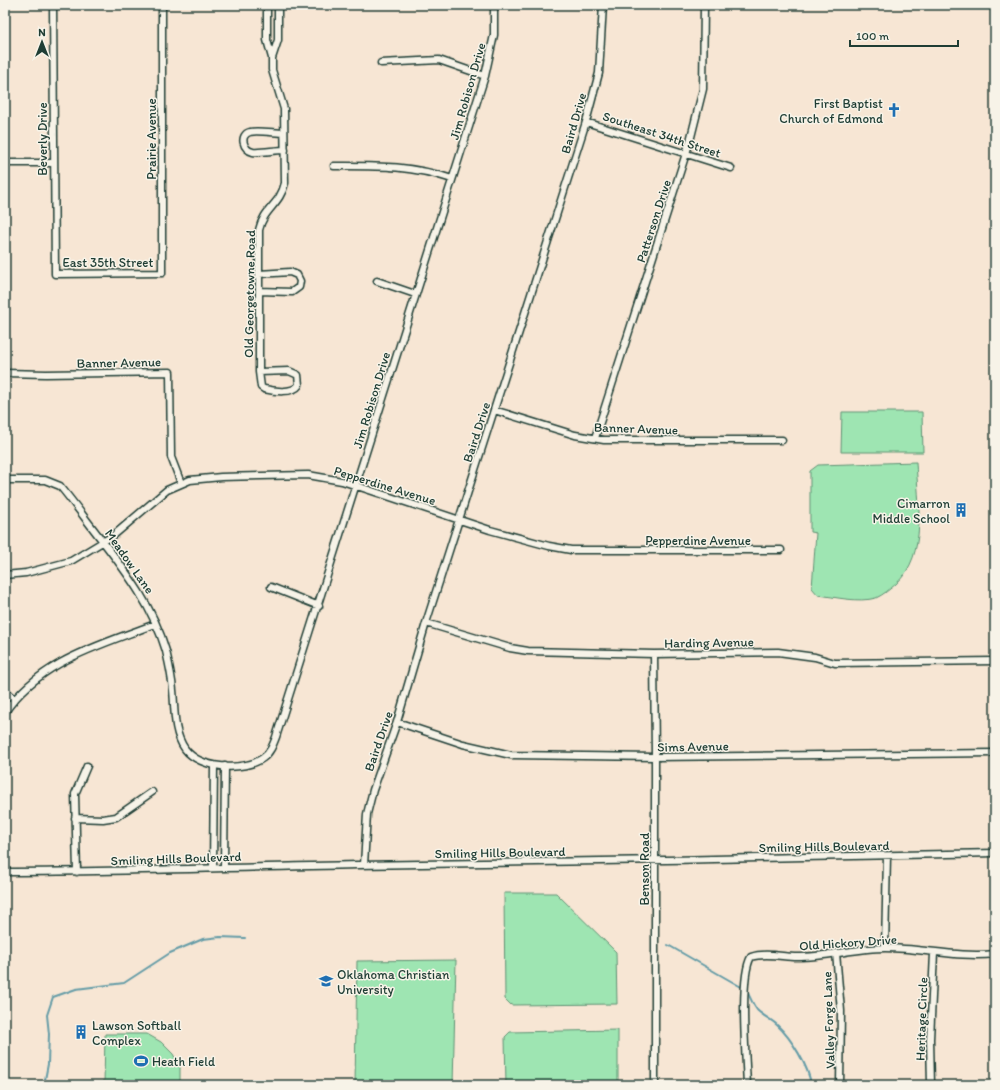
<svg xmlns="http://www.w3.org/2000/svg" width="1000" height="1090" viewBox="0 0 1000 1090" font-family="Itim,sans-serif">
<rect width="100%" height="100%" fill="#f7e6d4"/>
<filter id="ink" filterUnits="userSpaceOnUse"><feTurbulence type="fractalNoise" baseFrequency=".025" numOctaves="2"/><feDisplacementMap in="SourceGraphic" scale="8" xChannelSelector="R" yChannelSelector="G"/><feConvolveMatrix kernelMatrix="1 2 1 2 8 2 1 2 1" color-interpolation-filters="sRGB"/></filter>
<g filter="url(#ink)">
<path fill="#9ee5b2" stroke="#5e9173" d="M842,412H922L923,452H841Z
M916,462C918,502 928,554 896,584C890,589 883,595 876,598C858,603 835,597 818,595L812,588L816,533L810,532V471L818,465Z
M504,893H556L616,952L617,1004L511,1005L505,999Z
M456,960L453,1085H355L357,961Z
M618,1030V1082L616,1085H506L505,1037L510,1032Z
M105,1034H147L161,1042L173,1054L180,1067V1085H104Z"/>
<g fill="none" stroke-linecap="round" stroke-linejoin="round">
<path stroke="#659ca7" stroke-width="2" d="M668,945L743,988
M747,991C750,997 753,1005 757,1010C763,1016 772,1020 777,1025C791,1038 809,1067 811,1085
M44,1085L48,1064L49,1034L47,1015L53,997L76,989L124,983L170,953L203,939L220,937L245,938"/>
<defs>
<path id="minor" d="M53,5L55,274L162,273V5
M272,58L278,40V5
M381,63L439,60L485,76
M586,122L731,168
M284,133C276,133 256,130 250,132C239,135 243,150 253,152C260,153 276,150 285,150
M5,163H53
M334,166C377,166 410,165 452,179
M259,274L290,272L297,275L300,281L299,287L292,292L259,291
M377,281L415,294
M259,372L261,387L264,389C273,391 293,394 299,385L298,375L289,371L259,372V230C264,208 280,205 285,183L284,109L272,70V58L267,40V5
M5,373L46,374L170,372L171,457L181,483
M494,410L575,435L604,440H782
M595,438L690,141L703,89L704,5
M5,480H45L60,486C74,503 87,521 101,539C128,574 153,607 166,651C169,664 172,678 173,690C175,710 173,732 185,749C200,769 244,772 263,758C270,753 273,745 276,737L485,76L494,35V5
M5,575L26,573L71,561L114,535L167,490L190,480L221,477L308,475L342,481L490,530L549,546L571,550H781
M271,587L319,606
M426,623L510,648L528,651L654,654L778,652L815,657L835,663L995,661
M654,654L655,757V1085
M5,691L14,699
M5,712C41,660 99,646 155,624
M397,722L463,744L511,755L655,757L995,753
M75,818L103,819L116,817L152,792
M364,865L367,814L373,790L397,722L426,623L586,122L599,73L603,5
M224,867L225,766
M213,868L214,765
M5,872C123,872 240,867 358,865C570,861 783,859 995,853
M77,872L75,794L87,766
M885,948L887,856
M836,953L841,1011L840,1085
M747,1085C746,1059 739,977 751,957C765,952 783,957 797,957C827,957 856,948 885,948C922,948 958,958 995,954
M931,1085L930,1039L934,953"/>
</defs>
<use href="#minor" stroke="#1f3d34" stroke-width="9"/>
<use href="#minor" stroke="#f7f3e8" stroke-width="6"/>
</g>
</g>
<defs>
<symbol id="church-bare" viewBox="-9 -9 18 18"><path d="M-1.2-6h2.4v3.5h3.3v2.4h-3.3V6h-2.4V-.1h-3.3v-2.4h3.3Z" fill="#1f6fb2" stroke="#f7f3e8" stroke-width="2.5" paint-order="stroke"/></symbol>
<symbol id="building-bare" viewBox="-9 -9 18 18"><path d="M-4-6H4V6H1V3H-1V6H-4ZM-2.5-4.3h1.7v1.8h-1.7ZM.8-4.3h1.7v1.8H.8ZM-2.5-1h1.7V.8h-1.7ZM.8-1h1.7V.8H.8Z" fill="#1f6fb2" stroke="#f7f3e8" stroke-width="2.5" paint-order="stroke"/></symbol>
<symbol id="university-bare" viewBox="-9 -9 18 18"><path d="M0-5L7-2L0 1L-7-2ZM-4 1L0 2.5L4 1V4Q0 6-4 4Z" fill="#1f6fb2" stroke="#f7f3e8" stroke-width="2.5" paint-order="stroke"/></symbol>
<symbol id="stadium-bare" viewBox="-9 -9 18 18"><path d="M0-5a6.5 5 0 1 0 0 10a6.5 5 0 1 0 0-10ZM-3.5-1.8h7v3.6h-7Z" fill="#1f6fb2" stroke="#f7f3e8" stroke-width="2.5" paint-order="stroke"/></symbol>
</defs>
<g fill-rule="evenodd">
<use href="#church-bare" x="884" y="100" width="20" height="20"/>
<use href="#building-bare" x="951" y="500" width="20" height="20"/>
<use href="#university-bare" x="316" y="971" width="20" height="20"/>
<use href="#building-bare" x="71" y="1022" width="20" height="20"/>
<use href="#stadium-bare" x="131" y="1051" width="20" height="20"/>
</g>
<g text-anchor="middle" stroke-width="3" stroke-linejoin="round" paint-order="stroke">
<g font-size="13" fill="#1f3d34" stroke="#f7f3e8">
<text transform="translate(467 91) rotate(-74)" y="5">Jim Robison Drive</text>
<text transform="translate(573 123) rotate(-74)" y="5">Baird Drive</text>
<text transform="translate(662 134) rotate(18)" y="5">Southeast 34th Street</text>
<text transform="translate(42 139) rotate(-90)" y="5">Beverly Drive</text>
<text transform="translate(151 139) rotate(-90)" y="5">Prairie Avenue</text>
<text transform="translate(653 221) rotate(-72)" y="5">Patterson Drive</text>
<text x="108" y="267">East 35th Street</text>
<text transform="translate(249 294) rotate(-89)" y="5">Old Georgetowne Road</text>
<text transform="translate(119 362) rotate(-1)" y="5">Banner Avenue</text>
<text transform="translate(371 400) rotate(-73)" y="5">Jim Robison Drive</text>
<text transform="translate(636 428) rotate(2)" y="5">Banner Avenue</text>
<text transform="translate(476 432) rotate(-72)" y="5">Baird Drive</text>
<text transform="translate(385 485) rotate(17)" y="5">Pepperdine Avenue</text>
<text x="698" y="545">Pepperdine Avenue</text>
<text transform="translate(130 561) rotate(55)" y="5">Meadow Lane</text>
<text transform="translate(709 642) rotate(-1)" y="5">Harding Avenue</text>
<text transform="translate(378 741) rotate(-71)" y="5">Baird Drive</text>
<text transform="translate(693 746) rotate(-1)" y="5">Sims Avenue</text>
<text transform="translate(824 846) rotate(-1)" y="5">Smiling Hills Boulevard</text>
<text transform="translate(500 852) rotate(-1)" y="5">Smiling Hills Boulevard</text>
<text transform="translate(176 858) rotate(-2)" y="5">Smiling Hills Boulevard</text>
<text transform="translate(644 869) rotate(-90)" y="5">Benson Road</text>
<text transform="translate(848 942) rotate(-4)" y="5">Old Hickory Drive</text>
<text transform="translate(921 1019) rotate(-88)" y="5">Heritage Circle</text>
<text transform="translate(828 1020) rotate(-92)" y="5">Valley Forge Lane</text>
</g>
<g font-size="13" fill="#1f3d34" stroke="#f7f3e8" text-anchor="start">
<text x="883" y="108" text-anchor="end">First Baptist<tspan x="883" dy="15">Church of Edmond</tspan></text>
<text x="950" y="508" text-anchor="end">Cimarron<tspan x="950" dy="15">Middle School</tspan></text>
<text x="337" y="979">Oklahoma Christian<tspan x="337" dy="15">University</tspan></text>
<text x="92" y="1030">Lawson Softball<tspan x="92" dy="15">Complex</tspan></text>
<text x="152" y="1066">Heath Field</text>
</g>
</g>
<rect width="1000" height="1090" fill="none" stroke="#f7f3e8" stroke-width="20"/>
<rect x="10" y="10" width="980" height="1070" fill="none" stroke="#1f3d34" stroke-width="1.5" filter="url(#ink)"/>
<g transform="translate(42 42)" stroke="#f7f3e8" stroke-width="3" paint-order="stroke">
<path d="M0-3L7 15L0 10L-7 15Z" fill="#1f3d34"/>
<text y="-6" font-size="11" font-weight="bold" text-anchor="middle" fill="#1f3d34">N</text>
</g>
<path d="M850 40v6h108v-6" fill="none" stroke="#1f3d34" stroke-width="2"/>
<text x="856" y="40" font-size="12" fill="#1f3d34" stroke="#f7f3e8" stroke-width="3" paint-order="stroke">100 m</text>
</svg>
